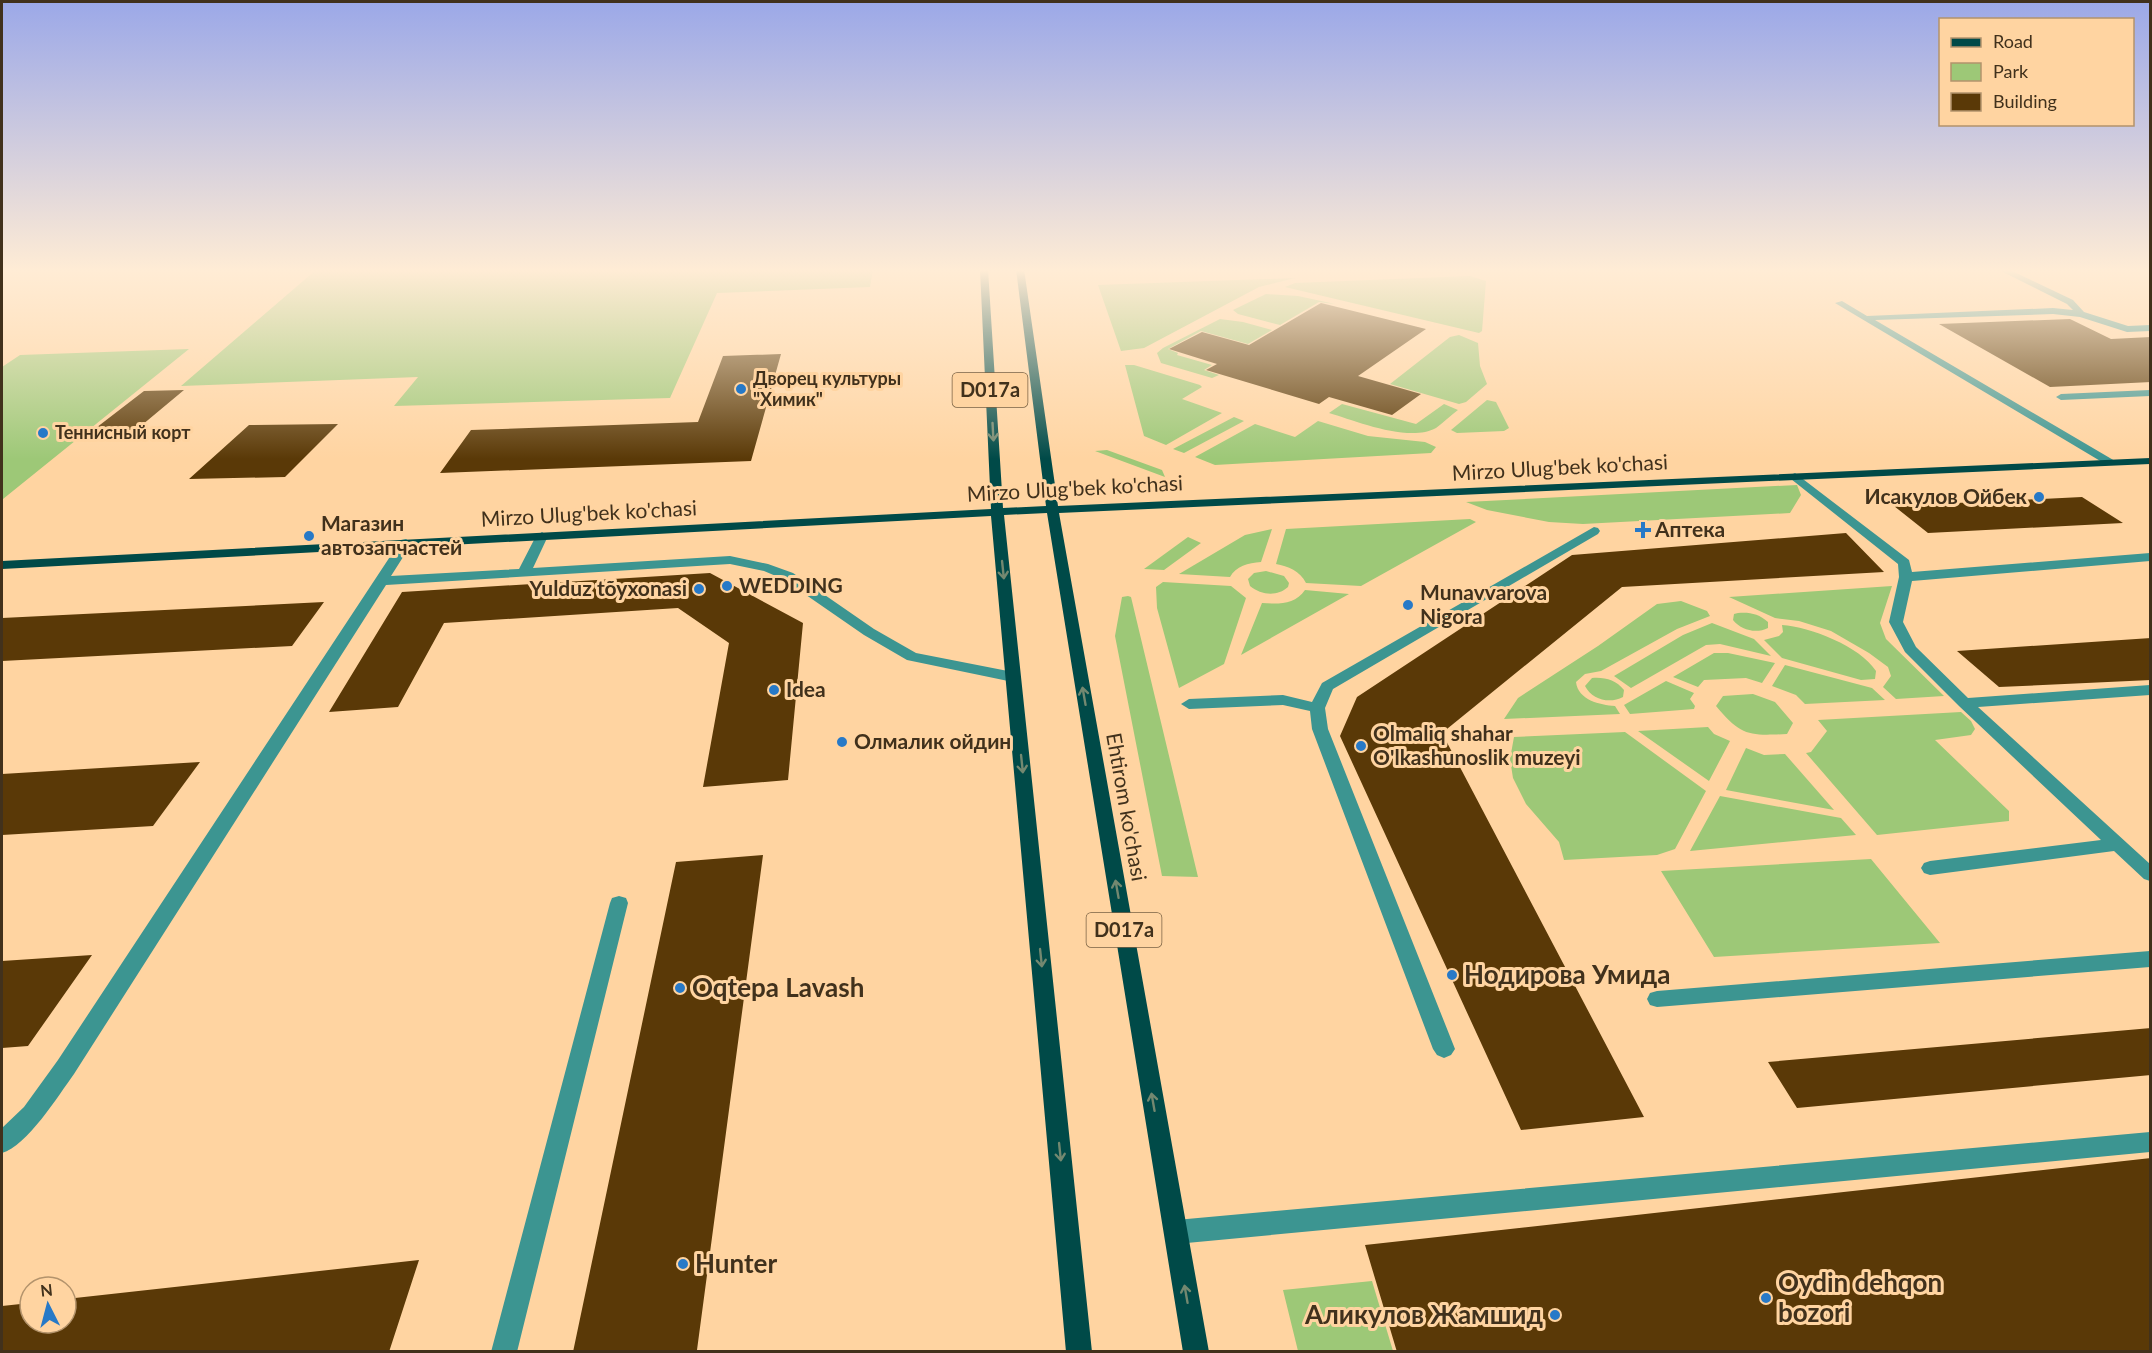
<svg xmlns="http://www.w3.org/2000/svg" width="2152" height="1353" viewBox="0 0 2152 1353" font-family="Lato,sans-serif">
<rect width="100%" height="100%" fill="#ffd4a1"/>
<path fill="#9dc877" d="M317,269H873L870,287L717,293L670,398L394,406L418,377L181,386Z
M1470,276L1486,281L1482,331L1479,333L1285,287L1295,283Z
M1295,278L1259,287L1144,348L1121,351L1098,285Z
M1266,294L1298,296L1335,304L1319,302L1280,325L1238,314L1233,310Z
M1220,319L1243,322L1272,330L1248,344L1201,331L1168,349L1178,353L1177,355L1212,365L1204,370L1219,375L1212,378L1161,363L1157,353L1163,348Z
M1459,335L1478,343L1480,366L1487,384L1466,402L1459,404L1390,384L1450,337Z
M189,349L3,499L2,500V367L20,355Z
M1125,365H1134L1200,385L1202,387L1182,399L1222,413L1166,445L1144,436Z
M1487,400L1496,402L1509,428L1504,431L1457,433L1451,430Z
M1342,404L1416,424L1444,404L1458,410C1451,415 1443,423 1436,428C1409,443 1356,421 1329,413Z
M1234,417L1244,421L1184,453L1173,449Z
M1318,421L1368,436L1425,442L1436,447L1431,453L1215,465L1195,457L1255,424L1295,437Z
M1107,450L1162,470L1165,477L1095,451Z
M1797,485L1801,495L1790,513L1583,524L1549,522L1487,510L1466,502Z
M1470,519L1476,522L1361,586L1306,583C1300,571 1288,566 1276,564L1286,529Z
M1272,529L1261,562C1248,563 1236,566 1230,577L1179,574L1245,535Z
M1188,537L1201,543L1164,570L1144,569Z
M1266,571L1284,576L1289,583L1288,587C1277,597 1261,595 1250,586L1248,579L1254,573Z
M1163,582L1231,586L1246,598L1224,664L1179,688L1157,608L1156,587Z
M1892,586L1880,623L1886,639L1944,696L1896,699L1883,687L1891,676L1888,667L1869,653L1831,631L1799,621L1775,618L1729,597Z
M1305,590L1349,594L1241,655L1262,603C1278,604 1295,605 1305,590Z
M1128,596L1131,597L1198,877L1162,876L1115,636L1122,597Z
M1681,601L1707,611L1710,616L1677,629L1601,671L1585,674L1576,682C1578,700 1600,705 1615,706L1620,714L1504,719L1518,698L1598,646L1657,604Z
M1738,613C1750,612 1759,614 1768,622V628C1756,634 1741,630 1733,620L1734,614Z
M1712,623L1754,639L1771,656L1720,644L1706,645L1631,688L1614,676L1683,635Z
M1782,625C1810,627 1860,646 1876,671L1875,679L1861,680L1782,658L1764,640L1779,636L1783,632Z
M1714,653H1728L1775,663L1762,683L1746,678L1704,680L1698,687L1673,677Z
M1785,665L1872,688L1885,700L1805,704L1796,695L1772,686Z
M1592,678C1605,677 1616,680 1624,690L1623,697C1610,704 1592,700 1585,686Z
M1666,681L1694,693L1690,699L1695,706L1694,709L1630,714L1624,705Z
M1753,694L1775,702L1793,723L1787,734C1749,736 1741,736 1716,706L1723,696Z
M1961,712L1971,721L1975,729L1971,735L1935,740L2009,811V821L1877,835L1806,753L1811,752L1827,731L1818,720Z
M1708,727L1714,734L1730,741L1709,781L1638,731Z
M1625,732L1706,791L1675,849L1657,855L1564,860L1559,842L1526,804L1513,778L1510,759L1514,737Z
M1746,748L1764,755L1785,754L1834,810L1726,790Z
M1720,796L1841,818L1856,835L1690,851Z
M1871,859L1940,943L1714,957L1661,871Z
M1372,1281L1393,1351H1298L1283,1290Z"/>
<path fill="#5a3907" d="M1321,303L1426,329L1358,376L1421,394L1392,415L1329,397L1319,404L1206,370L1217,364L1169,349L1202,332L1249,345Z
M2070,319L2111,339L2151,337V382L2050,387L1939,324Z
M781,354L751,461L440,473L471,430L698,422L723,356Z
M184,390L136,430L92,431L144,391Z
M338,424L285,477L189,479L249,425Z
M2082,497L2123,523L1928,533L1894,506Z
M1846,533L1884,572L1622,587L1442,733L1644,1117L1521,1130L1340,736L1357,697L1572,555Z
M710,573L803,623L788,780L703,787L729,643L678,608L444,623L398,707L329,712L402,592Z
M324,602L292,646L2,661V618Z
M2151,638V680L1999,687L1957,651Z
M200,762L153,826L2,835V774Z
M763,855L697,1350L573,1352L676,862Z
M92,955L28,1046L2,1048V961Z
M2151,1028V1075L1797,1108L1768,1062Z
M2151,1158V1352H1397L1365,1245Z
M419,1260L389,1352H2V1306L30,1303V1323H66V1299Z"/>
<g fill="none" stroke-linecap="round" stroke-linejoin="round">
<path fill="#3c9591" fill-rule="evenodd" d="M1997,269H2008L2073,300L2084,312L2128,326L2150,325V331L2127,332L2080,317L2053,314L1875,320L2115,461V465H2107L1835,303L1842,301L1867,316L2053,308L2073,310L2067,304Z
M2145,269H2150V272H2147Z
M2150,390V396L2061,400L2056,397L2061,394Z
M1795,473L1909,560L1912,572L2150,553V561L1912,581L1903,622L1916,647L1968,698L2150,685V695L1978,707L2150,864V881L2144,879L2114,851L1930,875L1924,873L1921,868L1924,863L1930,861L2101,840L1959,706L1905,652L1889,622L1899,577L1898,564L1791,479V475Z
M1594,527L1598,528L1600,531L1598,534L1333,689L1325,708L1328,729L1455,1049L1451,1055L1444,1058L1437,1055L1433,1049L1312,729L1310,711L1283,705L1189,709L1181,704L1189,699L1283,695L1312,702L1322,683Z
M542,532L548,536L533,568L730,556L768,564L793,573L874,629L916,653L1013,672L1021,677L1013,682L907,660L864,635L783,579L764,571L730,564L386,585L74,1074C58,1096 27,1146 2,1153V1128L24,1107L58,1060L401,540L406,539L412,543L391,576L519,569L536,536Z
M619,896L626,898L628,903L517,1352H491L610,903L612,898Z
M2150,951V967L1657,1007L1650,1005L1647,999L1650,993L1657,991Z
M2150,1132V1152L1176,1244L1167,1240L1164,1232L1167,1224L1176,1220Z"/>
<path fill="#004a48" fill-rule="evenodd" d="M980,269H988L1003,508L1046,506L1016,269H1024L1058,506L2150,458V464L1059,513L1209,1352H1183L1047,513L1004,515L1092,1352H1066L991,516L2,569V561L991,509Z"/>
</g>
<defs><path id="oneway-shaft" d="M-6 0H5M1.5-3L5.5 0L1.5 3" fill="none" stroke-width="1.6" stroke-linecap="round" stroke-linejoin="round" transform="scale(1.5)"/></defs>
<g stroke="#738870">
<use href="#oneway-shaft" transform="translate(993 432) rotate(87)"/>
<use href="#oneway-shaft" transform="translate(1003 570) rotate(84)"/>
<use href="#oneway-shaft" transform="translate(1084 696) rotate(-100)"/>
<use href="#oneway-shaft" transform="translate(1022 764) rotate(84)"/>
<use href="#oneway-shaft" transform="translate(1117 889) rotate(-100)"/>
<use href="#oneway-shaft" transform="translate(1041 958) rotate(84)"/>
<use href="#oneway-shaft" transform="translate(1153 1102) rotate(-100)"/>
<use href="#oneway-shaft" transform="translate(1060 1152) rotate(84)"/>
<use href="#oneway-shaft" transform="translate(1186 1294) rotate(-100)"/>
</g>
<linearGradient id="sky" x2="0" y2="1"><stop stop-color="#9ba8e8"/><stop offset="0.59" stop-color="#ffecd5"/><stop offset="1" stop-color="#ffecd5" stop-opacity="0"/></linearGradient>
<rect width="2152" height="459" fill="url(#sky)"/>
<g fill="#2779c7" stroke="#ffd4a1" stroke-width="2">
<circle cx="741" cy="389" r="6"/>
<circle cx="43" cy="433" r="6"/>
<circle cx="2039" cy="497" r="6"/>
<path d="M1640 521h6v6h6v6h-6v6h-6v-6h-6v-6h6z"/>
<circle cx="309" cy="536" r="6"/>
<circle cx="727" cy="586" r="6"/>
<circle cx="699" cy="589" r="6"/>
<circle cx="1408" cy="605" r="6"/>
<circle cx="774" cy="690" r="6"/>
<circle cx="842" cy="742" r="6"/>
<circle cx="1361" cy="746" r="6"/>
<circle cx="1452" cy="975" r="6"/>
<circle cx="680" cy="988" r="6"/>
<circle cx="683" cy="1264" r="6"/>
<circle cx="1766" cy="1298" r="6"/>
<circle cx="1555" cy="1315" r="6"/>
</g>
<g text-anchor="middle" stroke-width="6" stroke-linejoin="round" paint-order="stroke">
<g font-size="18" font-weight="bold" fill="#41311c" stroke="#ffd4a1" text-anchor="start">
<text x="753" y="385">Дворец культуры<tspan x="753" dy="21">"Химик"</tspan></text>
<text x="55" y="439">Теннисный корт</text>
</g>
<g fill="#ffd4a1" stroke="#7a6244" stroke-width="1.5">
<rect x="952.5" y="373" width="75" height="34" rx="4.5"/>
<rect x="1086.5" y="913" width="75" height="34" rx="4.5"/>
</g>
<g font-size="20" font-weight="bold" fill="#41311c">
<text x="990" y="397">D017a</text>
<text x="1124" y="937">D017a</text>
</g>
<g font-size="21" fill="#41311c" stroke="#ffd4a1">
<text transform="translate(1560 468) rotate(-3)" y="7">Mirzo Ulug'bek ko'chasi</text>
<text transform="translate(1075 489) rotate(-3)" y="7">Mirzo Ulug'bek ko'chasi</text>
<text transform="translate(589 514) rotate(-3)" y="7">Mirzo Ulug'bek ko'chasi</text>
<text transform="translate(1126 807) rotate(80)" y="7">Ehtirom ko'chasi</text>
</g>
<g font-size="21" font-weight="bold" fill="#41311c" stroke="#ffd4a1" text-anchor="start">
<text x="2027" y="504" text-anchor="end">Исакулов Ойбек</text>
<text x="321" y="531">Магазин<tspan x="321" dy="24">автозапчастей</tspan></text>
<text x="1655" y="537">Аптека</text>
<text x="739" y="593">WEDDING</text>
<text x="687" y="596" text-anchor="end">Yulduz tõyxonasi</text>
<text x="1420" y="600">Munavvarova<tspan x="1420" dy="24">Nigora</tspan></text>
<text x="786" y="697">Idea</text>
<text x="1373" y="741">Olmaliq shahar<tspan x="1373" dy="24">O'lkashunoslik muzeyi</tspan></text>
<text x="854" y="749">Олмалик ойдин</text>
</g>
<g font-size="26" font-weight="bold" fill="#41311c" stroke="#ffd4a1" text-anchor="start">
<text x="1464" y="984">Нодирова Умида</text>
<text x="692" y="997">Oqtepa Lavash</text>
<text x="695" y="1273">Hunter</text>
<text x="1778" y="1292">Oydin dehqon<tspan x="1778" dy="30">bozori</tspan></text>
<text x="1543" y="1324" text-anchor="end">Аликулов Жамшид</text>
</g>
</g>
<rect width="2152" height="1353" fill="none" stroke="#41311c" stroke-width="6"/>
<rect x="1939" y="18" width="195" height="108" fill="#ffd4a1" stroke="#b3936c" stroke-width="1.5"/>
<rect x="1951" y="38" width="30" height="9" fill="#004a48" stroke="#b3936c" stroke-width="1.5"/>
<text x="1993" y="48" font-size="18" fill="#41311c">Road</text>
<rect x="1951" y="63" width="30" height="18" fill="#9dc877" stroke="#b3936c" stroke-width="1.5"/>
<text x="1993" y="78" font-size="18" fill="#41311c">Park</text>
<rect x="1951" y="93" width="30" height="18" fill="#5a3907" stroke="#b3936c" stroke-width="1.5"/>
<text x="1993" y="108" font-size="18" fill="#41311c">Building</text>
<g transform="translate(48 1305) rotate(354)"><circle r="28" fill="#ffd4a1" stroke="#b3936c" stroke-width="1.5"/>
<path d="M0-4.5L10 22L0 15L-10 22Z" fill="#2779c7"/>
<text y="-9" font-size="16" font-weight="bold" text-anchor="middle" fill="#41311c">N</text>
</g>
</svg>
